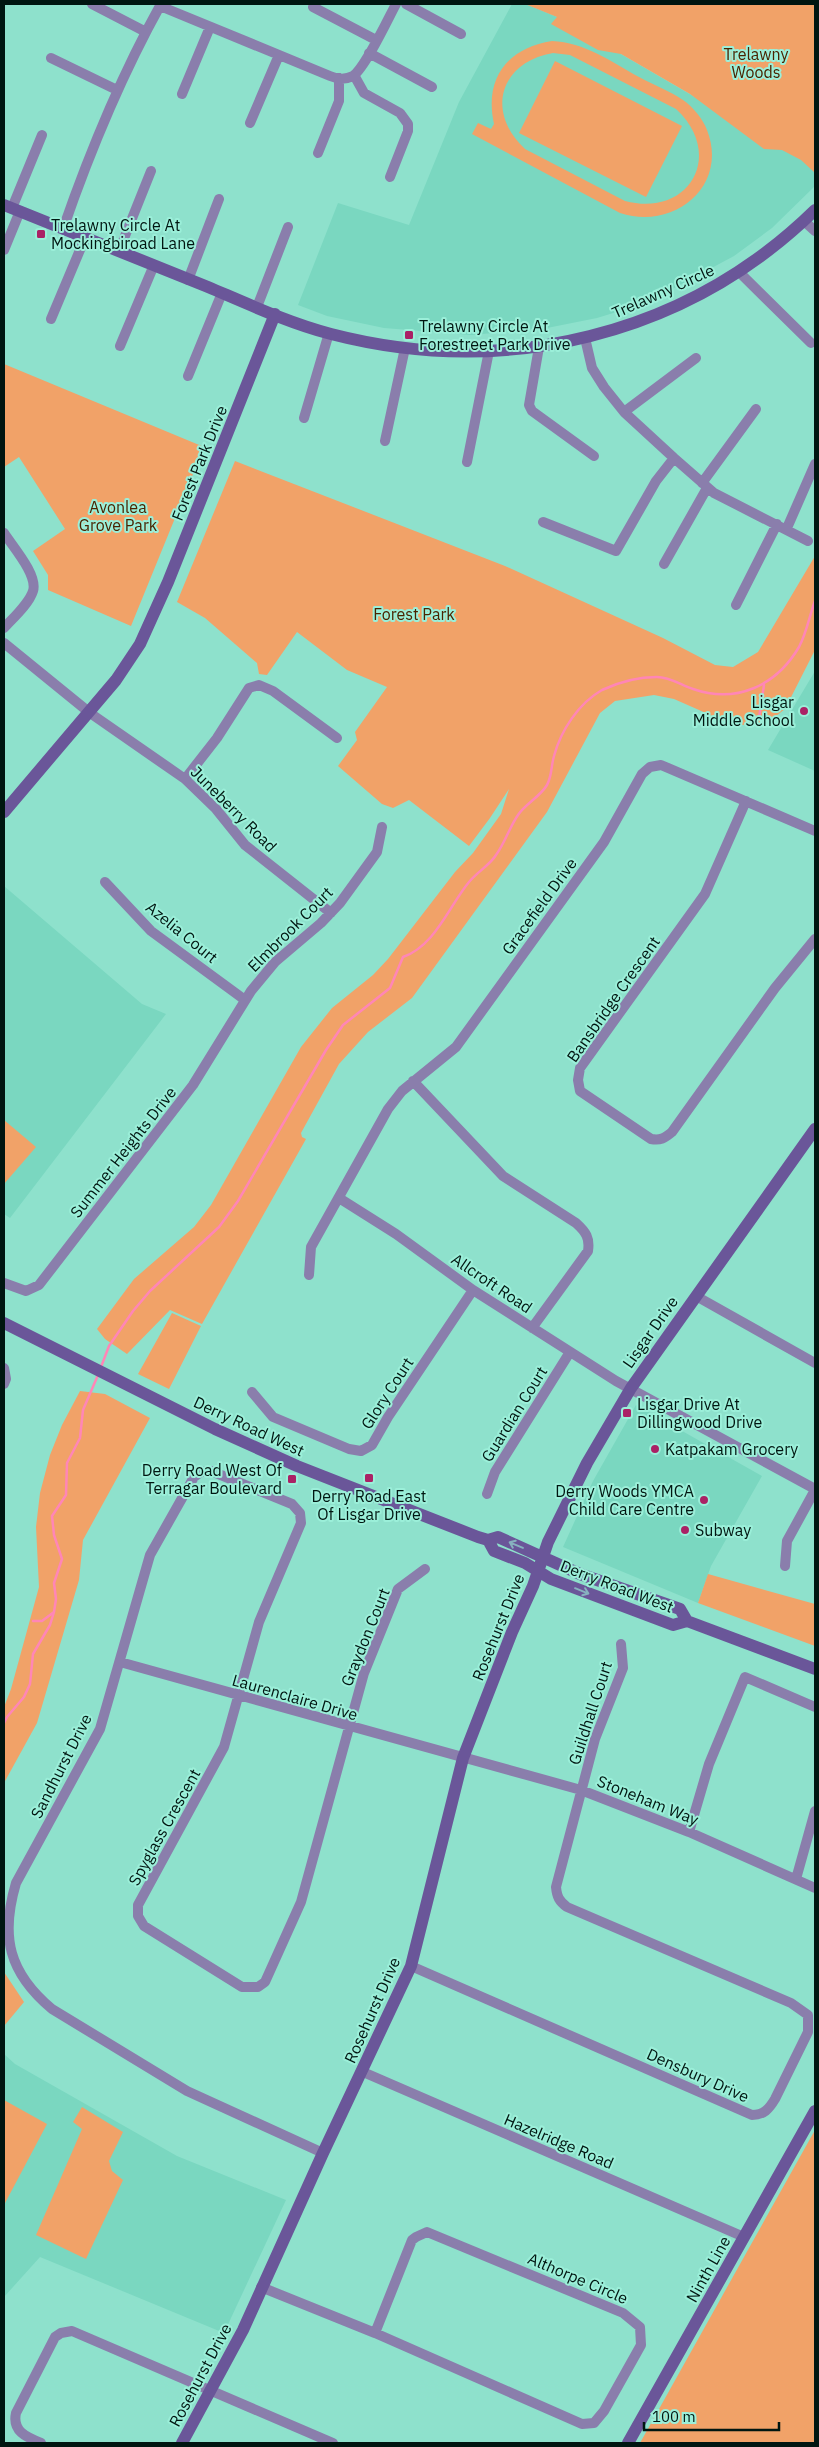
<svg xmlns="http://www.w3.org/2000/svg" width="819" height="2447" viewBox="0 0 819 2447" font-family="'IBM Plex Sans',sans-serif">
<rect width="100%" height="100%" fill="#8ee1cc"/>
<path fill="#7ad7c0" d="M512,4H525L557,17L815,167V186L772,228L734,256L665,293L623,310L597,318L547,328L471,335L384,328L327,316L298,305L338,203L409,225L459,102Z
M815,671V771L768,750Z
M4,886L142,1004L166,1014L10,1218L4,1214Z
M636,1405L762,1476L711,1566L698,1603L563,1547L593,1481Z
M4,2054L15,2064L177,2156L286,2200L224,2333L40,2257L4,2297Z"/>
<path fill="#f1a268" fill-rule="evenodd" d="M525,4H815V171L814,172L801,160L782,150L764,149L690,94L621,54L598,50L551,24L557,17Z
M552,41C584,42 612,62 639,77C654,85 670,91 683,100C693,107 703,119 707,130C729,186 674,231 620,213L472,134L478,123L491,129L494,124C484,79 507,48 552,41ZM553,53L570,55L676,109C725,154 690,218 625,201L525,149C485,112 500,62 553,53Z
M555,61L682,126L646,197L519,133Z
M4,364L204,447L131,626L48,590V575L33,551L65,529L19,457L4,467Z
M235,461L505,566L663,638L715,665L733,667L758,652L815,556V650L785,709L767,723L742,725L724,721L674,699L654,695L615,701L600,713L547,812L412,998L368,1032L339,1064L301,1133L302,1137L306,1139L202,1324L170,1310L127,1354L105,1339L97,1329L134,1279L194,1227L211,1205L301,1047L332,1008L373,975L388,959L455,872L473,853L501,814L509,789L490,818L469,846L409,800L393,808L382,804L338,766L357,740L355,732L387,687L347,670L297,632L267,675L259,674L257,663L205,618L177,602Z
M4,1120L36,1147L4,1184Z
M172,1313L201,1326L169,1389L138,1374Z
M80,1391L105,1394L150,1418L83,1540L79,1580L37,1723L4,1783V1707L11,1689L39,1587L36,1527L40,1493L50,1455L62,1425Z
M708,1574L815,1604V1646L698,1603Z
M4,1972L24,2002L4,2026Z
M4,2100L47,2124L4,2205Z
M82,2107L123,2132L109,2161L112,2171L123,2180L86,2259L36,2235L82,2129L73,2122Z
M815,2130V2443H640Z"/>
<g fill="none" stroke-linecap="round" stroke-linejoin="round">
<path stroke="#ff86b6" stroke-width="2.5" d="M759,718L764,685
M101,1367L109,1346L133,1311L150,1291L219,1227L238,1201L326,1050L343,1025L390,988L403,957C435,946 449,906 469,882C477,872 490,865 496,855C505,843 509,828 518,815C525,804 540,797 547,785C552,776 551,766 554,756C561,730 579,703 602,690C619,682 639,677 657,677C670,677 681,685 693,689C736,704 776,686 799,647C807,632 809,617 815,601
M33,1621H42L54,1612
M4,1723L7,1717L24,1697L30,1684L33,1654L50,1625L54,1612L56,1599L54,1583L62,1559L54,1535L52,1516L66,1495L67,1463L80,1438L83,1410L98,1375"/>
<path stroke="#8a7eac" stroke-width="10" d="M92,4L146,32
M406,4L461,34
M160,6L330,76C337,79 345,80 353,76C365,68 388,19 396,4
M313,7L376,40
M369,53L432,87
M51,58L117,90
M354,75L364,93L400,113L408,124V131L390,177
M182,94L210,27
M250,123L279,55
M318,153L339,101V78
M12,208L42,135
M804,221L815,231
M63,229C90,151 121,76 161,4
M4,250L20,211
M119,251L151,171
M739,272L811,343
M188,280L219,199
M257,307L288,227
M51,319L85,238
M585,338L592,368L604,387L624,412L674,458L714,493L808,541
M120,346L154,265
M539,347L529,405L532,411L594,456
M188,376L222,293
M624,412L696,358
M304,418L329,333
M385,441L405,348
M467,462L489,351
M702,483L756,409
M543,522L616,551L656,481L674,458
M787,528L815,464
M4,533C13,547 38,575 33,591C29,604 13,618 4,628
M664,564L707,488
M736,605L777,524
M4,643L90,713L185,779L216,809L245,845L331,913
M185,779L217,738L249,688L259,685L273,691L337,738
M746,801L705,894L580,1068L578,1080L580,1091L651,1139C660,1141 665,1138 672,1132L775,988L815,939
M105,882L151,931L245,1000
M413,1081L503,1176L576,1223C586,1232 590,1238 588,1251L532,1328
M339,1198L396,1234L473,1290L616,1381L815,1489
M309,1275L311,1247L388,1109L402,1091L456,1047L604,842L642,774L650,767L661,765L815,831
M4,1283L26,1291L39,1285L193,1085L251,991L275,962L321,923L340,903L377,852L382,827
M696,1296L815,1363
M4,1368L6,1379L4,1384
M252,1392L273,1417L349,1449L361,1451L372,1445L388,1417L473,1290
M487,1494L495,1472L570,1352
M785,1566L787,1541L815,1490
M120,1662L581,1790L689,1832L815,1888
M689,1832L709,1764L745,1677L815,1707
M796,1879L815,1811
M411,1966L752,2115C764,2115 769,2109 775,2099L808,2032V2015L791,2003L567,1907C559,1901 557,1897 556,1887L595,1739L623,1668L621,1644
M363,2072L744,2237
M323,2153L187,2091L52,2009C9,1973 0,1937 16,1883L100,1729L150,1555L194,1477L201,1472L211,1471L292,1504L300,1513L301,1523L259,1622L224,1747L138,1905V1916L144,1926L242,1987H258L265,1982L301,1902L364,1673L398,1589L425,1569
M261,2287L375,2333L582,2424L594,2423L604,2411L641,2345L640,2327L623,2313L427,2232L416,2237L412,2240L375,2333
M41,2443C26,2437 12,2431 16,2413L55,2337L61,2333L72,2331L333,2443"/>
<path stroke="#6a5699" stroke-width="12" d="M4,205C72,232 140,260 208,287C248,304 289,323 331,334C505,379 686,336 815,210
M4,812L116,680L140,644L168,582L275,314
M4,1323L215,1429L297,1466L478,1537L488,1540L498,1537L580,1574L680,1609L687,1621L815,1669
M488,1540L494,1551L525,1563L551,1579L673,1625L687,1621
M182,2443L243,2330L323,2153L411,1966L463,1758L512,1632L533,1586L548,1542L587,1463L631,1388L815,1129
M628,2443L815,2111"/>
</g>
<defs><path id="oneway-shaft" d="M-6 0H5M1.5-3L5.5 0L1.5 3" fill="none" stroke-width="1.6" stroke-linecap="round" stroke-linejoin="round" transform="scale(1.25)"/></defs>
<g stroke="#87b2bf">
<use href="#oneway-shaft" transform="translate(516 1545) rotate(-157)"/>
<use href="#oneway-shaft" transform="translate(582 1591) rotate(22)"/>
</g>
<g fill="#aa2165" stroke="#9befd9" stroke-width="2">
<rect x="36" y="229" width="10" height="10" rx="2.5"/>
<rect x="404" y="330" width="10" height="10" rx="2.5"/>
<circle cx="804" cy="711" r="5"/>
<rect x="622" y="1408" width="10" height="10" rx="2.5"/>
<circle cx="655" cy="1449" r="5"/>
<rect x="364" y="1473" width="10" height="10" rx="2.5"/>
<rect x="287" y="1474" width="10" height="10" rx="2.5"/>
<circle cx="704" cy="1500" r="5"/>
<circle cx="685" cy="1530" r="5"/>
</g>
<g text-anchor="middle" stroke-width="4" stroke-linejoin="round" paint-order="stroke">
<g font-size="16" fill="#4a2300" stroke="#9befd9">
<text x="756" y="60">Trelawny<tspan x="756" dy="18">Woods</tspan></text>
<text x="118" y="513">Avonlea<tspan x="118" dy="18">Grove Park</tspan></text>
<text x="414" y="620">Forest Park</text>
</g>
<g font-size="16" fill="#001611" stroke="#9befd9" text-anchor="start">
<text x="51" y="231">Trelawny Circle At<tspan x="51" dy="18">Mockingbiroad Lane</tspan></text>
<text x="419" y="332">Trelawny Circle At<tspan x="419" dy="18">Forestreet Park Drive</tspan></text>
<text x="794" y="708" text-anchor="end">Lisgar<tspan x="794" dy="18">Middle School</tspan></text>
<text x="637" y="1410">Lisgar Drive At<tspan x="637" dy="18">Dillingwood Drive</tspan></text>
<text x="665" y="1455">Katpakam Grocery</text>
<text x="282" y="1476" text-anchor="end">Derry Road West Of<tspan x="282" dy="18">Terragar Boulevard</tspan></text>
<text x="694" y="1497" text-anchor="end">Derry Woods YMCA<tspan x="694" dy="18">Child Care Centre</tspan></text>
<text x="369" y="1502" text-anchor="middle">Derry Road East<tspan x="369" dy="18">Of Lisgar Drive</tspan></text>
<text x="695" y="1536">Subway</text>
</g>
<g font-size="16" fill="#001611" stroke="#9befd9">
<text transform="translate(663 291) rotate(-24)" y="6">Trelawny Circle</text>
<text transform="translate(199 463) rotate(-68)" y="6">Forest Park Drive</text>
<text transform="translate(234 809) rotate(45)" y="6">Juneberry Road</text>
<text transform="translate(539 906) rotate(-54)" y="6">Gracefield Drive</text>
<text transform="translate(290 929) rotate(-45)" y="6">Elmbrook Court</text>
<text transform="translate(182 932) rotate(39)" y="6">Azelia Court</text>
<text transform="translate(613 999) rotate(-55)" y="6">Bansbridge Crescent</text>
<text transform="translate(123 1152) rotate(-52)" y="6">Summer Heights Drive</text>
<text transform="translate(492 1283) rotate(34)" y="6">Allcroft Road</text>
<text transform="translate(650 1332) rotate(-55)" y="6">Lisgar Drive</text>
<text transform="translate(387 1393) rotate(-57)" y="6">Glory Court</text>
<text transform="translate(514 1414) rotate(-58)" y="6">Guardian Court</text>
<text transform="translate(249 1426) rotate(25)" y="6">Derry Road West</text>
<text transform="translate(617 1586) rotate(21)" y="6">Derry Road West</text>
<text transform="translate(498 1627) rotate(-68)" y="6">Rosehurst Drive</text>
<text transform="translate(365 1637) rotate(-68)" y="6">Graydon Court</text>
<text transform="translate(295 1697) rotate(16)" y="6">Laurenclaire Drive</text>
<text transform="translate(590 1713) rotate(-72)" y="6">Guildhall Court</text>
<text transform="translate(61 1766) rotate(-63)" y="6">Sandhurst Drive</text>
<text transform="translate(648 1800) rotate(22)" y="6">Stoneham Way</text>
<text transform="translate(164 1827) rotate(-61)" y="6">Spyglass Crescent</text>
<text transform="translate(372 2010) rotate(-66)" y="6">Rosehurst Drive</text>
<text transform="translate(698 2075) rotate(24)" y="6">Densbury Drive</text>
<text transform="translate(559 2141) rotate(23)" y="6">Hazelridge Road</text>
<text transform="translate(708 2269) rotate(-61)" y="6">Ninth Line</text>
<text transform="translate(578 2278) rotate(23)" y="6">Althorpe Circle</text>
<text transform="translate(200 2375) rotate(-62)" y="6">Rosehurst Drive</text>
</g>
</g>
<rect width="819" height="2447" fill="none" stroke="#001611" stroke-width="10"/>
<path d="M644 2422v8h135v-8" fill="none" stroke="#001611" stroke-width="2.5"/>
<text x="652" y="2422" font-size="15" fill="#001611" stroke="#9befd9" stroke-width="4" paint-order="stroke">100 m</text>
</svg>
